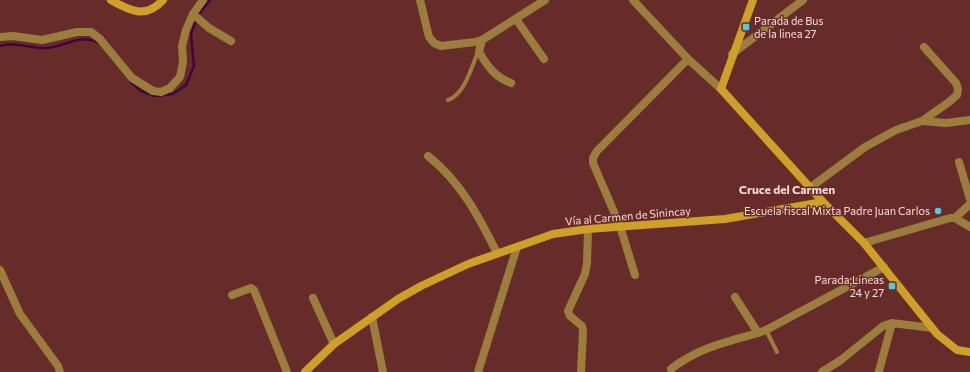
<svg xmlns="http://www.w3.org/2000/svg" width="970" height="372" viewBox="0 0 970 372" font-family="Commissioner,sans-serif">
<rect width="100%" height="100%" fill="#672c29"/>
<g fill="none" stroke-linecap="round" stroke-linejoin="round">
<path stroke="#3e0642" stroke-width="2.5" d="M0,46C16,41 31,49 47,48C64,47 82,33 99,43
M130,81L141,91L155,96L173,94L186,85L194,66L191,34L198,15L210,0"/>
<path stroke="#9b7e3e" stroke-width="4" d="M448,100C465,94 471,68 478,52
M766,330L777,352"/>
<path stroke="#9b7e3e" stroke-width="8" d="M420,0L429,37L434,43L441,46L475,42L482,40L545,0
M633,0L688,59L721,89
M193,14L209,28L231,41
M516,19L544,59
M0,37L13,36L42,40L77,32H91L100,39L132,78L153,91L161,92L170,88L180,77L183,62L182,46L186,30L193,14L203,0
M482,40L479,52C488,67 495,77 511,83
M732,54L803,0
M922,121L949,102L957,95L958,89L956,83L924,47
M428,156C461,182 479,217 497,253
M959,162L970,199
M811,187L865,147L896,130L922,121L946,123L970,120
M955,218L970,204
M864,243L950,218H955L970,227
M0,270L20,314L58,366L60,372
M635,275L620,226L593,163V158L597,151L688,59
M232,295L251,288L254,290L287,372
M735,297L758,333L766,330L884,267
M313,298L334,344
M372,317L383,372
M671,369C698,348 726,342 758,333
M879,371L892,323
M478,372L517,247
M581,372L583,331L582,326L570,316L568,311L585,274L587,263L588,229
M822,372L841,360L883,326L892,323L932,328"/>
<path stroke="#ce9f29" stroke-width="8" d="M111,0C130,11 146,19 163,0
M753,0L721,89L823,202L864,243L937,334L957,350L970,352
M305,372L334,344L398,299L421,286L468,264L553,234L588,229L725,219L823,202"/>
</g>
<g fill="#52cbd8" stroke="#672c29" stroke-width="1.5">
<rect x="742" y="23" width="8" height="8" rx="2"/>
<circle cx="938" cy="211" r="4"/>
<rect x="888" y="282" width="8" height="8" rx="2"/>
</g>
<g text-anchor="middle" stroke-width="3" stroke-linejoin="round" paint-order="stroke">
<g font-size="11" fill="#fadbd8" stroke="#672c29" text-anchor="end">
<text x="754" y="25" text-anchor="start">Parada de Bus<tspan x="754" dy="13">de la linea 27</tspan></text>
<text x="930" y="215">Escuela fiscal Mixta Padre Juan Carlos</text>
<text x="884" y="284">Parada;Líneas<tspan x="884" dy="13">24 y 27</tspan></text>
</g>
<g font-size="11" fill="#fadbd8" stroke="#672c29">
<text transform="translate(628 216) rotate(-5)" y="4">Vía al Carmen de Sinincay</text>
</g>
<g font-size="12" font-weight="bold" fill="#fadbd8" stroke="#672c29">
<text x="787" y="194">Cruce del Carmen</text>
</g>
</g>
</svg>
